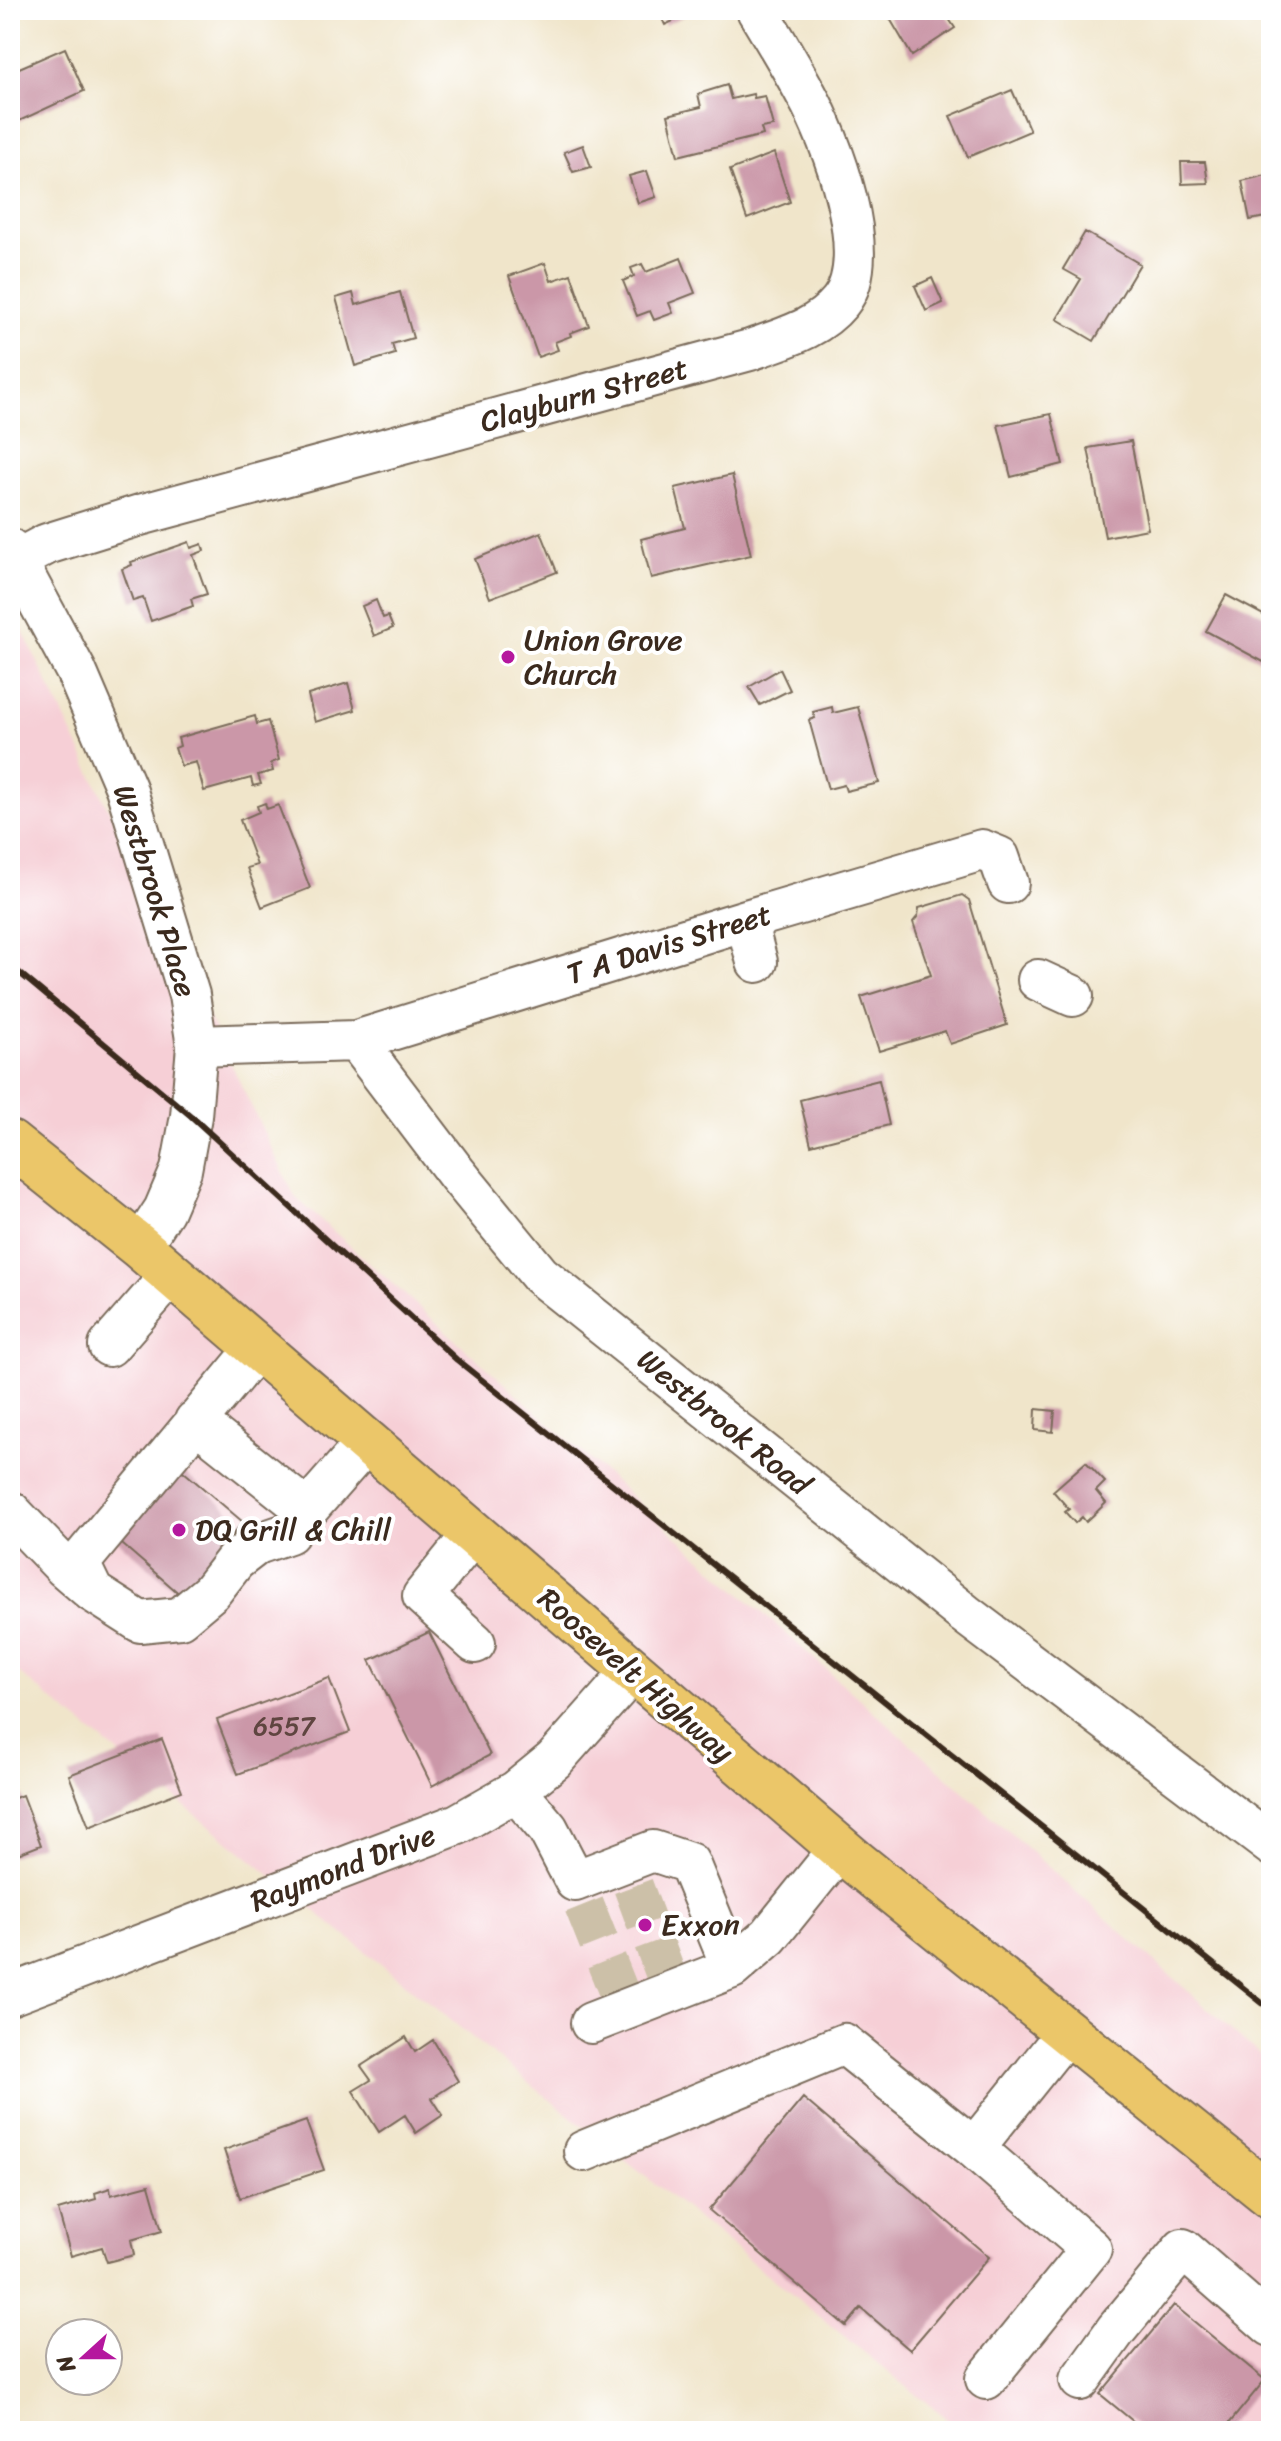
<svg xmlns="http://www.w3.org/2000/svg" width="1281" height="2441" viewBox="0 0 1281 2441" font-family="Sriracha,sans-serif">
<rect width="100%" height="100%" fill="#fff"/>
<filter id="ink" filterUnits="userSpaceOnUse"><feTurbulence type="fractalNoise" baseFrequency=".0125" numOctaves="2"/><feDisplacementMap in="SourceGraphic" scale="16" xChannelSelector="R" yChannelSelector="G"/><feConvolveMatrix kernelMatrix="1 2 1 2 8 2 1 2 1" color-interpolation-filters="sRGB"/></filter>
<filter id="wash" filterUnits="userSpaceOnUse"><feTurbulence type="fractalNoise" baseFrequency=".006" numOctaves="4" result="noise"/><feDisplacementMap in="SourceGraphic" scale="32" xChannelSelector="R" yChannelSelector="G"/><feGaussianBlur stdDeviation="1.8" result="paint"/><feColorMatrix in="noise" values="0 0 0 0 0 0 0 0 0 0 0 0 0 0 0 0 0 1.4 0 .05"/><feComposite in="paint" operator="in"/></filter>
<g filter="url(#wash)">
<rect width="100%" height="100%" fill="#f0e5ca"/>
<path fill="#f6cfd6" d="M10,609L18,621L295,1197L1271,2065V2431H962L10,1666Z"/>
<g id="blocks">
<path fill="#cb97a8" d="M664,10H696L665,25L659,12Z
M890,10H943L955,28L912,56L886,12Z
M65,48L84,91L17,122L10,106V72Z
M727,85L731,99L753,94L754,98L765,96L773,126L761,128L763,135L678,156L668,115L701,107L698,94Z
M1012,90L1030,131L968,157L950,116Z
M583,145L591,167L573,172L564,152Z
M774,153L790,202L747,219L730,170Z
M1181,162H1205L1208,183L1182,184Z
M647,171L656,197L638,203L629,176Z
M1271,174V216L1250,220L1242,181Z
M1085,232L1140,264L1094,341L1057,319L1081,279L1063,269Z
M681,258L695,293L669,303L673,313L654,320L650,311L637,316L623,281L634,276L631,268L642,264L646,272Z
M545,263L551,281L571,274L589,326L570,333L571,336L555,342L558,350L538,357L509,276Z
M932,278L943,303L926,311L915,286Z
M400,292L413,338L392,344L395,354L355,366L336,298L353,293L356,305Z
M1051,414L1063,464L1011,477L998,425Z
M1131,441L1148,529L1105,537L1088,448Z
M732,475L751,555L651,578L641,539L685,528L675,488Z
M541,532L557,572L490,598L475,559Z
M189,542L191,548L202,544L204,551L193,555L207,594L191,599L193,606L151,621L143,598L133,601L122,569L132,565L131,562Z
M1226,595L1271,619V666L1206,631Z
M376,600L383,618L388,616L393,628L374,636L362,606Z
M780,669L790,690L760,705L749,687Z
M348,683L355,710L315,722L308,695Z
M832,707L833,713L858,707L879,783L846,791L844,785L828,789L809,720L815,718L813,712Z
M255,716L257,724L268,721L279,760L271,763L273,771L258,775L261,784L253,786L251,778L204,791L196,762L181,766L175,748L180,746L178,738Z
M265,803L267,809L278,805L310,888L262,907L247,868L257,865L240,820L259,812L257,806Z
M962,895L969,900L1007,1025L950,1044L945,1031L879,1051L861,997L931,975L913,922L918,916L919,908Z
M879,1080L889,1125L811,1145L800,1100Z
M1036,1409L1055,1411L1053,1432L1035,1430Z
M1086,1462L1105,1482L1096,1491L1106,1503L1086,1522L1082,1517L1075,1523L1065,1512L1069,1509L1053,1491Z
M177,1466L243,1522L182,1596L115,1538Z
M429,1632L490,1755L432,1786L370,1660Z
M329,1678L350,1732L238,1774L217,1720Z
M162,1739L182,1791L89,1827L69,1775Z
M22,1795L41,1845L10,1857V1800Z
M406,2037L415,2052L433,2040L458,2081L432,2098L443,2115L416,2133L405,2115L379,2132L353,2091L371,2080L361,2066Z
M803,2098L989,2257L910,2350L861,2308L846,2326L709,2210Z
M306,2121L324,2170L240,2198L224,2150Z
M149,2185L162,2231L131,2240L134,2255L107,2262L102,2247L71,2256L58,2210L96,2199L95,2193L110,2188L111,2195Z
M1174,2305L1265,2380L1223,2431H1145L1100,2394Z"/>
</g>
</g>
<g filter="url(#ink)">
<use href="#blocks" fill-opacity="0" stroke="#7a6b5a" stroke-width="2"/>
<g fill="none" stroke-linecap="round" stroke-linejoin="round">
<path stroke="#ccc0a8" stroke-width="40" stroke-dasharray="40 20" stroke-linecap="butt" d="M633,1886L667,1978
M584,1905L621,1998"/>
<defs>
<path id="minor" d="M10,549L76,671L126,788L189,995L197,1046L191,1116L181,1170L164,1210L140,1247
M17,560L47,544L140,515L750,350C782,338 817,330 840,302C877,257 831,139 806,94C791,66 774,38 757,10
M746,920L757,962
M1038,980L1073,996
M356,1041L457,1174L540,1275L965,1614L1271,1845
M197,1046L356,1041L746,920L982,850L999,857L1008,883
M109,1346L172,1274
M257,1348L79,1563L93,1592L140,1622L180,1618L211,1592L235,1561L257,1544L289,1533
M195,1421L307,1510L366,1443
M10,1511L64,1567L93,1592
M473,1534L423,1596L475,1643
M516,1791L548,1829L575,1881L653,1851L689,1863L732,1968
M10,1995L458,1824L516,1791L554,1760L632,1672
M591,2023L732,1968L769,1936L840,1848
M974,2148L1091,2249L986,2379
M584,2151L844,2044L974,2148L1067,2032
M1080,2380L1116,2330L1183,2249L1271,2326"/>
<path id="major" d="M10,1143L140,1247L857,1863L1271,2196"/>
</defs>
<use href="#minor" stroke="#7a6b5a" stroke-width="44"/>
<use href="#major" stroke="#7a6b5a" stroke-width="48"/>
<use href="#minor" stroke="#fff" stroke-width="40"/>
<use href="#major" stroke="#ebc669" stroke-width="44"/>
<path stroke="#3b2a1e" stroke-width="6" d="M10,965L191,1116L457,1360L1271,2010"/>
</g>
</g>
<g fill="#b5179e" stroke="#fff" stroke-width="3">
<circle cx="508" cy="657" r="8"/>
<circle cx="179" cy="1530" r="8"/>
<circle cx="645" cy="1925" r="8"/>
</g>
<g text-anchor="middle" stroke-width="8" stroke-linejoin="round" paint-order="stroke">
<g font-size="26" fill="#5f4540">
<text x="284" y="1735">6557</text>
</g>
<g font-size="30" fill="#3b2a1e" stroke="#fff">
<text transform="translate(584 395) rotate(-15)" y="10">Clayburn Street</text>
<text transform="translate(155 891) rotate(73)" y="10">Westbrook Place</text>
<text transform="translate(669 944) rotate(-17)" y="10">T A Davis Street</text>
<text transform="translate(724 1422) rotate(39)" y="10">Westbrook Road</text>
<text transform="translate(636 1675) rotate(41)" y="10">Roosevelt Highway</text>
<text transform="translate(343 1868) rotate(-21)" y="10">Raymond Drive</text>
</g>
<g font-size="30" fill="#3b2a1e" stroke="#fff" text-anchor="start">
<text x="524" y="650">Union Grove<tspan x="524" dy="34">Church</tspan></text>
<text x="195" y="1540">DQ Grill &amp; Chill</text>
<text x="661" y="1935">Exxon</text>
</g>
</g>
<rect width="1281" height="2441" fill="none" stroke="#fff" stroke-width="40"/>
<g transform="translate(84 2357) rotate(249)"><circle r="38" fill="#ffffff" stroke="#b1aaa5" stroke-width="2"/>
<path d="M0-6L14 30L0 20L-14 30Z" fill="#b5179e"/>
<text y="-12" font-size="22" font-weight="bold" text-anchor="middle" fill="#3b2a1e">N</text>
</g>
</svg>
